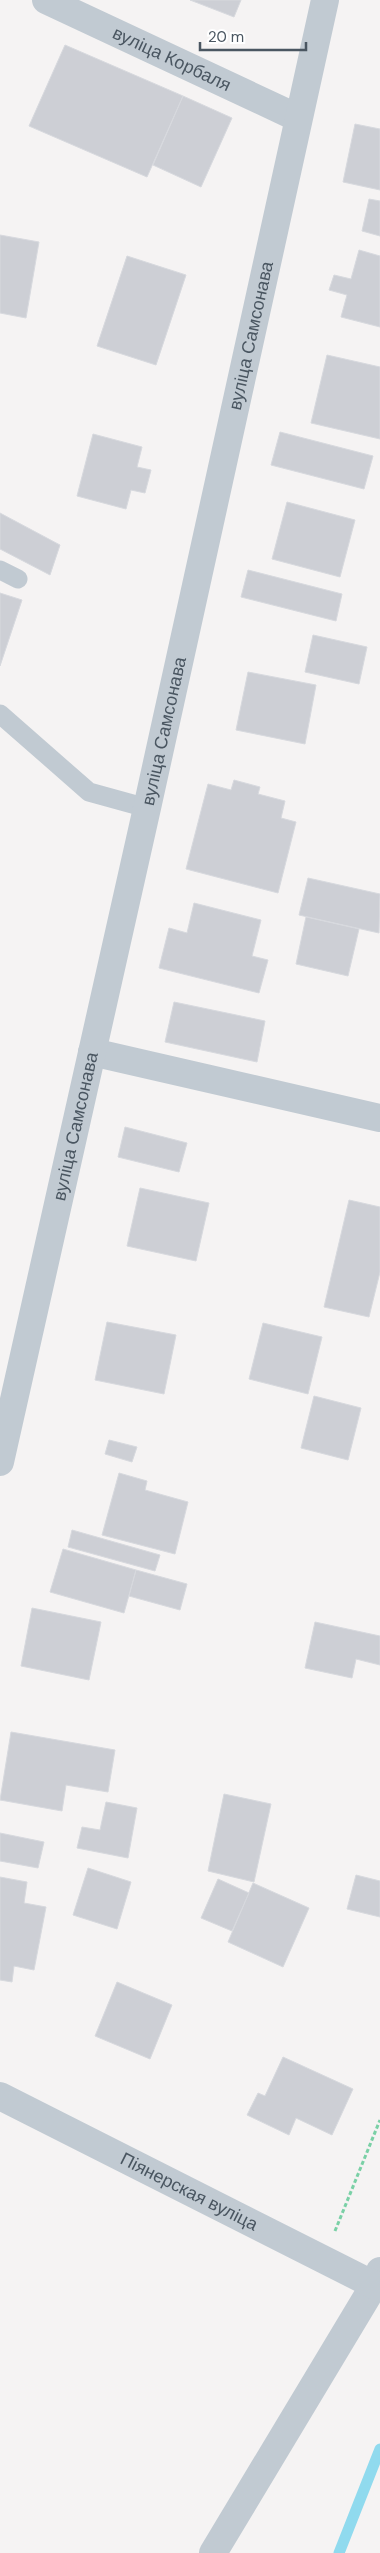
<svg xmlns="http://www.w3.org/2000/svg" width="380" height="2553" viewBox="0 0 380 2553" font-family="'DM Sans',sans-serif">
<rect width="100%" height="100%" fill="#f5f3f3"/>
<g fill="none" stroke-linecap="round" stroke-linejoin="round">
<path stroke="#90daee" stroke-width="11" d="M339,2553L380,2449"/>
</g>
<path fill="#cdcfd5" stroke="#d7d9de" d="M190,0H241L234,17Z
M65,45L183,96L147,177L29,126Z
M183,96L232,118L201,187L153,165Z
M355,124L380,129V190L343,182Z
M369,199L380,201V236L362,231Z
M0,235L39,242L26,318L0,313Z
M359,250L380,256V327L341,317L347,295L329,290L334,275L351,279Z
M127,256L186,275L156,365L97,346Z
M327,355L380,367V439L311,423Z
M280,432L373,456L364,489L271,465Z
M93,434L142,447L137,467L151,470L145,493L131,490L126,509L77,496Z
M287,502L355,520L340,577L272,559Z
M0,513L60,545L50,575L0,549Z
M248,570L342,594L336,621L241,597Z
M0,593L22,600L0,666Z
M313,635L367,647L359,684L305,672Z
M248,672L316,685L305,744L236,730Z
M234,780L260,787L258,794L285,801L281,818L296,822L278,893L186,869L208,784L231,790Z
M308,878L380,894L379,933L299,915Z
M194,903L261,920L252,956L268,960L259,993L159,968L169,928L187,933Z
M306,917L359,929L348,976L296,964Z
M174,1002L265,1021L257,1062L165,1042Z
M125,1127L187,1143L179,1172L118,1157Z
M140,1188L209,1203L196,1261L127,1246Z
M349,1200L380,1207V1272L369,1317L324,1307Z
M107,1322L176,1335L164,1394L95,1380Z
M263,1323L322,1337L308,1394L249,1379Z
M314,1396L361,1408L348,1460L301,1448Z
M109,1440L137,1447L132,1462L105,1454Z
M119,1473L147,1481L145,1490L188,1502L175,1554L102,1535Z
M72,1530L160,1555L155,1571L68,1547Z
M63,1549L136,1570L124,1613L50,1592Z
M136,1570L187,1584L180,1610L129,1596Z
M32,1608L101,1622L89,1680L21,1666Z
M315,1622L380,1636V1665L356,1659L352,1678L305,1668Z
M11,1732L115,1750L108,1792L66,1785L62,1811L0,1800Z
M224,1794L271,1804L254,1882L208,1871Z
M106,1802L137,1808L128,1858L77,1848L82,1827L100,1830Z
M0,1833L44,1842L38,1868L0,1861Z
M88,1868L131,1882L117,1929L73,1915Z
M356,1875L380,1881V1917L347,1909Z
M0,1877L27,1882L24,1903L46,1907L34,1970L14,1966L12,1982L0,1980Z
M218,1879L249,1893L232,1931L201,1918Z
M253,1883L309,1908L283,1967L228,1942Z
M117,1982L172,2005L150,2059L95,2036Z
M283,2057L353,2089L332,2135L296,2118L289,2135L247,2115L258,2093L265,2096Z"/>
<g fill="none" stroke-linecap="round" stroke-linejoin="round">
<path stroke="#7ad0a6" stroke-width="3" stroke-dasharray="4 2.5" stroke-linecap="butt" d="M335,2231L380,2120"/>
<path stroke="#c1cad2" stroke-width="19" d="M0,570L18,579
M0,714L89,792L147,808"/>
<g stroke="#c1cad2" stroke-width="28">
<path id="s1" d="M46,0L298,118"/>
<path d="M92,1052L380,1118"/>
<path d="M213,2553L373,2287L380,2271"/>
</g>
<g stroke="#c1cad2" stroke-width="28">
<path id="s2" d="M0,1462L147,808L325,0"/>
<path id="s3" d="M0,2096L380,2288"/>
</g>
</g>
<g text-anchor="middle" stroke-width="5" stroke-linejoin="round" paint-order="stroke">
<g font-size="18" fill="#4a5661" stroke="#fff">
<text dy="6" stroke="none"><textPath href="#s1" startOffset="139">вуліца Корбаля</textPath></text>
<text dy="6" stroke="none"><textPath href="#s2" startOffset="1154">вуліца Самсонава</textPath></text>
<text dy="6" stroke="none"><textPath href="#s2" startOffset="749">вуліца Самсонава</textPath></text>
<text dy="6" stroke="none"><textPath href="#s2" startOffset="344">вуліца Самсонава</textPath></text>
<text dy="6" stroke="none"><textPath href="#s3" startOffset="212">Піянерская вуліца</textPath></text>
</g>
</g>
<path d="M200 42v8h106v-8" fill="none" stroke="#4a5661" stroke-width="2.5"/>
<text x="208" y="42" font-size="15" fill="#4a5661" stroke="#ffffff" stroke-width="4" paint-order="stroke">20 m</text>
</svg>
